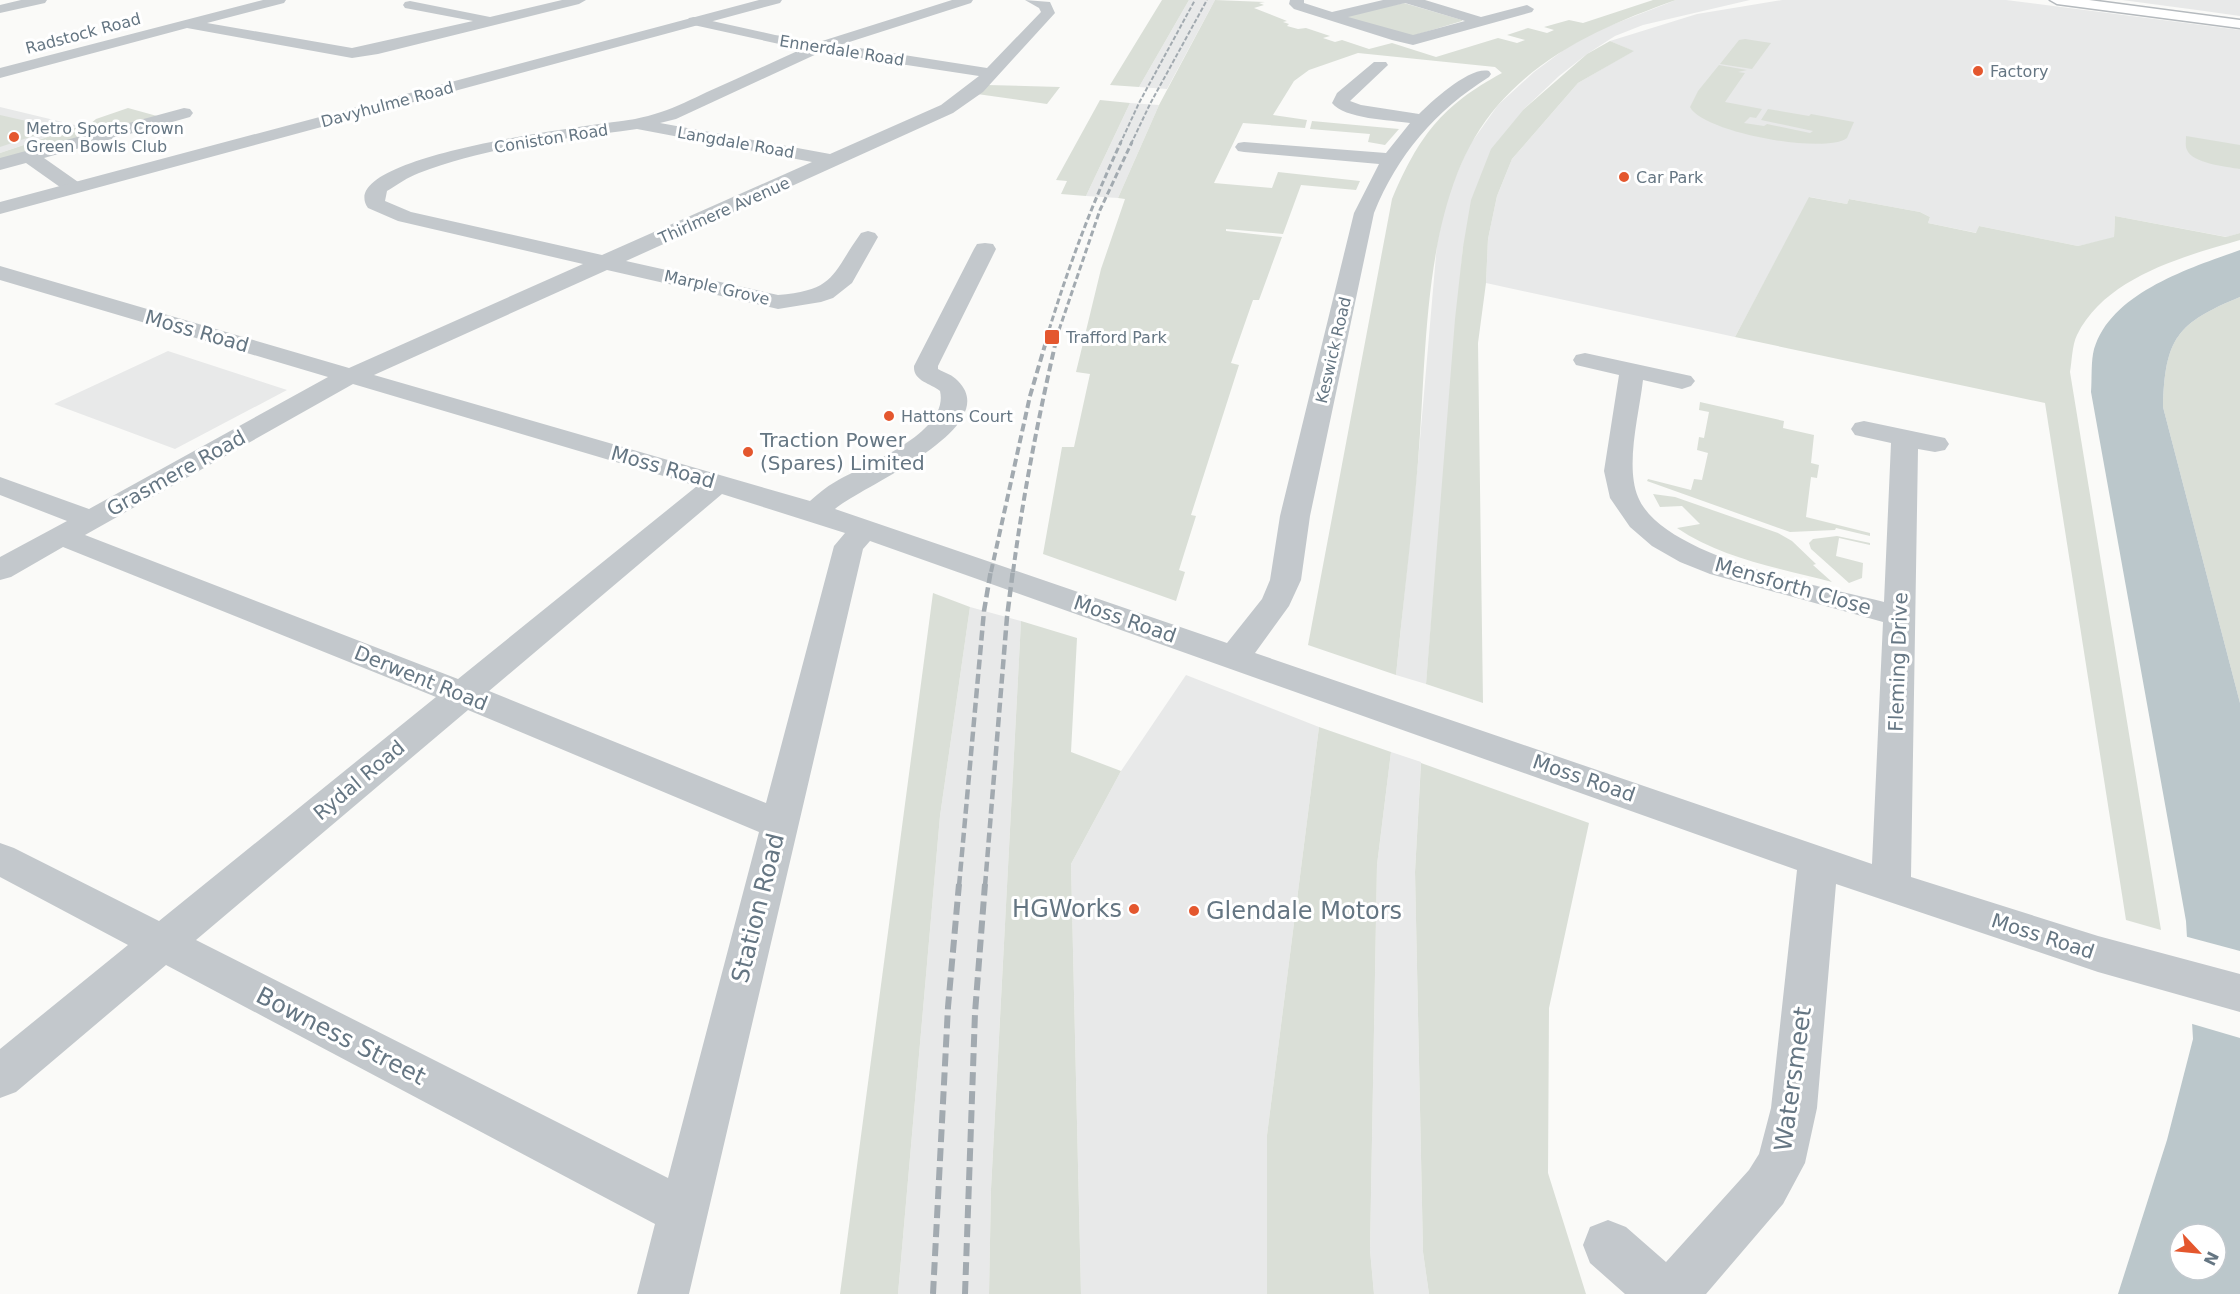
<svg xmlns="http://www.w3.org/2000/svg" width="2240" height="1294" viewBox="0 0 2240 1294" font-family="'DejaVu Sans',sans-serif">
<rect width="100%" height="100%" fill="#fafaf8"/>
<path fill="#e8e9e9" d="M1189,0H1215L1167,89L1139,87Z
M1676,0H1750L1643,25L1615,36L1587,54L1559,76L1524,109L1463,247L1426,684L1396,675L1418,462L1437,244L1447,196L1469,146L1498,105L1534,72L1565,49L1596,31Z
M1782,0H2006L2240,30V233L2227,237L2115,216L2114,238L2078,246L1979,226L1977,233L1928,223L1930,217L1920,212L1849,199L1847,204L1810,197L1735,337L1486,283L1488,239L1497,196L1512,159L1578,83L1633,51L1610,41L1697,14Z
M2122,0H2240V16L2197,10Z
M1130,103L1159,105L1118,198L1086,196Z
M0,107L79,126L0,153Z
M168,351L287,390L175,449L54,404Z
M970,607L1021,621L991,1189L989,1294H898L940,816Z
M1186,675L1319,727L1267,1135V1294H1081L1071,864L1121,771Z
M1391,752L1421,762L1415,872L1423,1252L1429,1294H1374L1370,1250L1377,865Z"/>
<path fill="#dadfd7" d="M1162,0H1189L1139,87L1110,85Z
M1215,0L1265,2L1259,3L1264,5L1254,8L1287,21L1283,22L1289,24L1287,26L1298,29L1306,28L1330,36L1323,38L1335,42L1342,40L1369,49L1392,43L1436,57L1498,38L1517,43L1525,40L1507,35L1528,28L1547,33L1554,30L1544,27L1569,20L1583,23L1653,0H1676C1611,23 1545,51 1498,105C1420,194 1428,350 1418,462C1412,533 1403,604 1396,675L1308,645L1392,199C1419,136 1441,106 1502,73L1495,67L1358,53L1309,70L1294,81L1273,115L1307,120L1305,128L1243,123L1214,183L1272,188L1278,172L1360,181L1356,190L1301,185L1283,234L1226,229V231L1282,237L1259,300H1253L1231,363L1239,365L1191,515L1196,516L1179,570L1185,572L1176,601L1043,554L1062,447H1074L1090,374L1076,372L1101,269L1125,199L1118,198L1159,105Z
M1404,3L1462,20V21L1412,36L1347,18L1349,15Z
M1745,39L1771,43L1752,69L1720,64L1739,40Z
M1610,41L1634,51L1578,83L1512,159L1497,196L1488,239L1486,283L1478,343L1483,703L1426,684L1455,319L1463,247L1471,200L1491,149L1524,109L1587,54Z
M1719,65L1747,70L1738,72L1745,73L1725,102L1762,109L1756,118L1750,117L1744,123L1764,126L1767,124L1810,133L1813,131L1761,120L1768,109L1809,116L1811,114L1854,122L1847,138C1824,155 1702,132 1690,107L1698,91Z
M987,85L1060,87L1047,104L977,94Z
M1100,100L1130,103L1086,196L1061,194L1067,181L1056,180Z
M128,108L157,116L85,137L83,130L96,119Z
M0,115L57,128L0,147Z
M1312,121L1399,129L1385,145L1368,142L1370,134L1310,129Z
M77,127L74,131L78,139L0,160V153Z
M2186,136L2240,145V169C2227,167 2192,163 2187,150C2185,146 2186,141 2186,136Z
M1809,197L1847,204L1849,199L1920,212L1930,217L1928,223L1976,233L1979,226L2078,246L2114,237L2115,216L2226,237L2240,233V240C2182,257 2106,277 2077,335C2072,345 2072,361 2070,372L2161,930L2126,920L2045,403L1735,337Z
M2240,297V703L2163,407C2165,338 2177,323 2240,297Z
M1700,402L1784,421L1783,428L1814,435L1811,463L1819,465L1817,478L1811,477L1806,517L1870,533V536L1836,528L1835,530L1790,532L1647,481L1648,479L1691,490L1694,479L1702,480L1708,453L1697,450L1699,437L1704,438L1709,412L1699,410Z
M1653,494L1675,497L1778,533L1792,541L1816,564L1813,565L1832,582C1779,568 1723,559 1677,528L1700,524L1682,506L1660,507Z
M1837,536L1870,543V545L1839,538L1836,556L1863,563L1862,578L1849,583L1811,549L1809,543L1813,539Z
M933,593L970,607L940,816L898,1294H840Z
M1021,621L1077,638L1071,752L1121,771L1071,864L1081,1294H989L991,1189Z
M1319,727L1391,752L1377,865L1370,1250L1374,1294H1267V1135Z
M1421,763L1589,823L1549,1008L1548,1173L1586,1294H1429L1423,1252L1415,872Z"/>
<path fill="#bbc7cb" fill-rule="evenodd" d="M2240,250V297C2177,323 2165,338 2163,407L2240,703V1294H2118L2167,1140L2193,1039L2186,921L2091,392C2092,380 2091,366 2093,354C2106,294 2190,268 2240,250ZM2180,1234H2216V1270H2180Z"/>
<path fill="#fafaf8" d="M2184,936L2240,951V1038L2189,1023Z"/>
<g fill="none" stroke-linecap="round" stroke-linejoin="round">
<defs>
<path id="primary" d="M2050,0H2089L2240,20V28L2057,4Z"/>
</defs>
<use href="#primary" stroke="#b5babe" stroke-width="3"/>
<path fill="#c3c8cc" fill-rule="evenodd" d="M263,0H286L284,3L207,23L352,48L473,21L405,8L403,5L405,2L410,1L490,17L562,0H586L579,4L378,54L352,58L187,28L0,78V68Z
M952,0H973L971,3L840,45L987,68L1041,12L1039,8L1025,0L1050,2L1055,13L983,92L953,113L626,261L778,295C836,290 831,275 861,233L868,231L875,233L878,237L852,283L833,298L821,302L778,309L607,270L374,375L810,501C818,494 826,487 835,482C864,465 950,433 940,391C930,383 913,381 914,366L974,249L977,244L985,243L993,244L996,249L938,366V369C945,373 953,375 958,381C1005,428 860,487 835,509L1227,643L1262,599L1270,580L1280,516L1354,213L1379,164L1244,152L1238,151L1235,147L1238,143L1244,142L1386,153L1410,123C1391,120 1344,119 1332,103L1337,93L1374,62H1386L1388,65L1350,101L1361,105L1419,114C1432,101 1470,66 1489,71L1491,74L1489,77C1435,111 1398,154 1374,213L1310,516L1301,580L1289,606L1255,653L1872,864L1883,622L1710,574L1680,562L1652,546L1630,527L1610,498L1604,471L1619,375L1576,365L1573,360L1576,355L1585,353L1691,376L1695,381L1691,386L1682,389L1643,380C1639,415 1625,465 1638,497C1663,558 1825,587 1884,602L1891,443L1855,435L1851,429L1855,423L1864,421L1945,438L1949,444L1945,450L1935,452L1918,449L1911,877L2098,936L2240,974V1012L2098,972L1836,884L1817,1108L1805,1163L1783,1204L1706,1294H1625L1590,1263L1583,1245L1590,1227L1608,1220L1626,1227L1666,1262L1749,1170L1759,1154L1771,1108L1797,870L870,541L863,549L689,1294H637L655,1224L166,965L16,1092L0,1098V1049L128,945L0,877V843L14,848L159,921L436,697L63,547L11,577L0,580V557L67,521L0,495V477L89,509L328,377L0,280V266L349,368L583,264L398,221L368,208C330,154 606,124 635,119C643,117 653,115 661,112C677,107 692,99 707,92C739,78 771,63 802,49L689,24L687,21L689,18L694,17L775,35L819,42ZM821,52L979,76L941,105L830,154L660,123L676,119ZM637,129L812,162L602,255L411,212L385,201L387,191C397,185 408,177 419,173C487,146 565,139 637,129ZM353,384L697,486L458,679L85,535ZM722,494L845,533L834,546L766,803L489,691ZM468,710L759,832L668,1178L196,940Z
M1290,0H1304V3L1332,12L1383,0H1425L1481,17L1527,5L1534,9L1532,12L1413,45L1392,40L1294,9L1289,4ZM1405,3L1465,21L1413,35L1348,17Z
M184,108L190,109L193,113L190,117L44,158L81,184L84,188L81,192H67L26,163L0,170V158Z"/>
<path fill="#c3c8cc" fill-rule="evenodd" d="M21,0H47L45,3L0,13V5Z
M759,0H782L780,3L0,214V202Z"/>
<use href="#primary" fill="#fff" fill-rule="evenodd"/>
<path stroke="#a2aab0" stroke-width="2" stroke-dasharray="4.5 2" stroke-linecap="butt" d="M1120,144L1139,103L1195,0
M1131,144L1150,104L1207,0"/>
<path stroke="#a2aab0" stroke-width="3" stroke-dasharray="6 3" stroke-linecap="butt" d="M1049,330C1069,265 1092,204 1121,142
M1059,330L1100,210L1132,142"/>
<path stroke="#a2aab0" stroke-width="4" stroke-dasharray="8 4" stroke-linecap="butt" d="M991,572L1030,396L1050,328
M1013,572C1024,489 1040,409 1059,328"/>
<path stroke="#a2aab0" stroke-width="4.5" stroke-dasharray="10 4.5" stroke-linecap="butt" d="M959,886L984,611L991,570
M985,886L1007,617L1013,570"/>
<path stroke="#a2aab0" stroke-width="6" stroke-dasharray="13 6" stroke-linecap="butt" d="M933,1294L948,1007L959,884
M965,1294L975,1013L985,884"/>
</g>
<g fill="#e4572e" stroke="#fff" stroke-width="2">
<circle cx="1978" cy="71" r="6"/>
<circle cx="14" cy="137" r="6"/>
<circle cx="1624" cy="177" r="6"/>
<rect x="1044" y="329" width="16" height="16" rx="3"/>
<circle cx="889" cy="416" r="6"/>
<circle cx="748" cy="452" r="6"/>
<circle cx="1134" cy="909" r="6"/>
<circle cx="1194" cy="911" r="6"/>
</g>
<g text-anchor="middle" stroke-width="6" stroke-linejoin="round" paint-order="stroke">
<g font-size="16" fill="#657683" stroke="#fff">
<text transform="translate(83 33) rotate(-15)" y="6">Radstock Road</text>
<text transform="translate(842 50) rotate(9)" y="6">Ennerdale Road</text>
<text transform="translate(387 104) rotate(-15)" y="6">Davyhulme Road</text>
<text transform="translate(551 138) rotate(-9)" y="6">Coniston Road</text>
<text transform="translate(736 142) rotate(10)" y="6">Langdale Road</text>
<text transform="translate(724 210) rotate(-24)" y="6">Thirlmere Avenue</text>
<text transform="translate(717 287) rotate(13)" y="6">Marple Grove</text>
<text transform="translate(1333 350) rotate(-77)" y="6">Keswick Road</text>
</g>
<g font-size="16" fill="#657683" stroke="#fff" text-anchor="start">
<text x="1990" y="77">Factory</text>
<text x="26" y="134">Metro Sports Crown<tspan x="26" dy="18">Green Bowls Club</tspan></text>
<text x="1636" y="183">Car Park</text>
<text x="1066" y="343">Trafford Park</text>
<text x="901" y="422">Hattons Court</text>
</g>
<g font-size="20" fill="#657683" stroke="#fff">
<text transform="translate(197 331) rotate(16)" y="7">Moss Road</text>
<text transform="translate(663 467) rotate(16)" y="7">Moss Road</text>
<text transform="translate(176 473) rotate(-29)" y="7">Grasmere Road</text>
<text transform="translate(1793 586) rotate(16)" y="7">Mensforth Close</text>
<text transform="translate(1125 619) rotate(19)" y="7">Moss Road</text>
<text transform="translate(1898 662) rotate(-88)" y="7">Fleming Drive</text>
<text transform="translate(421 678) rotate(22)" y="7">Derwent Road</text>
<text transform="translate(1584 778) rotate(19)" y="7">Moss Road</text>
<text transform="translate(359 780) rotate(-40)" y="7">Rydal Road</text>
<text transform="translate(2043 936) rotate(18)" y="7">Moss Road</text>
</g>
<g font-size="20" fill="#657683" stroke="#fff" text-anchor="start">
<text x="760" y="447">Traction Power<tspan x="760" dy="23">(Spares) Limited</tspan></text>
</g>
<g font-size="24" fill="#657683" stroke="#fff">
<text transform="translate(758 908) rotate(-76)" y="8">Station Road</text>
<text transform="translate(341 1036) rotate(27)" y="8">Bowness Street</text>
<text transform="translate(1793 1079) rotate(-82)" y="8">Watersmeet</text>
</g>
<g font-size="24" fill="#657683" stroke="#fff" text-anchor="end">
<text x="1122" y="917">HGWorks</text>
<text x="1206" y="919" text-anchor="start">Glendale Motors</text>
</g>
</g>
<g transform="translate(2198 1252) rotate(116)"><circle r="28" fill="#ffffff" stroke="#c1c8cd" stroke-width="1.5"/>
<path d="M0-4.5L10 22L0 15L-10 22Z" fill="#e4572e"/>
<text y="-9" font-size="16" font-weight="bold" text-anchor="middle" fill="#657683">N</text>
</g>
</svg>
